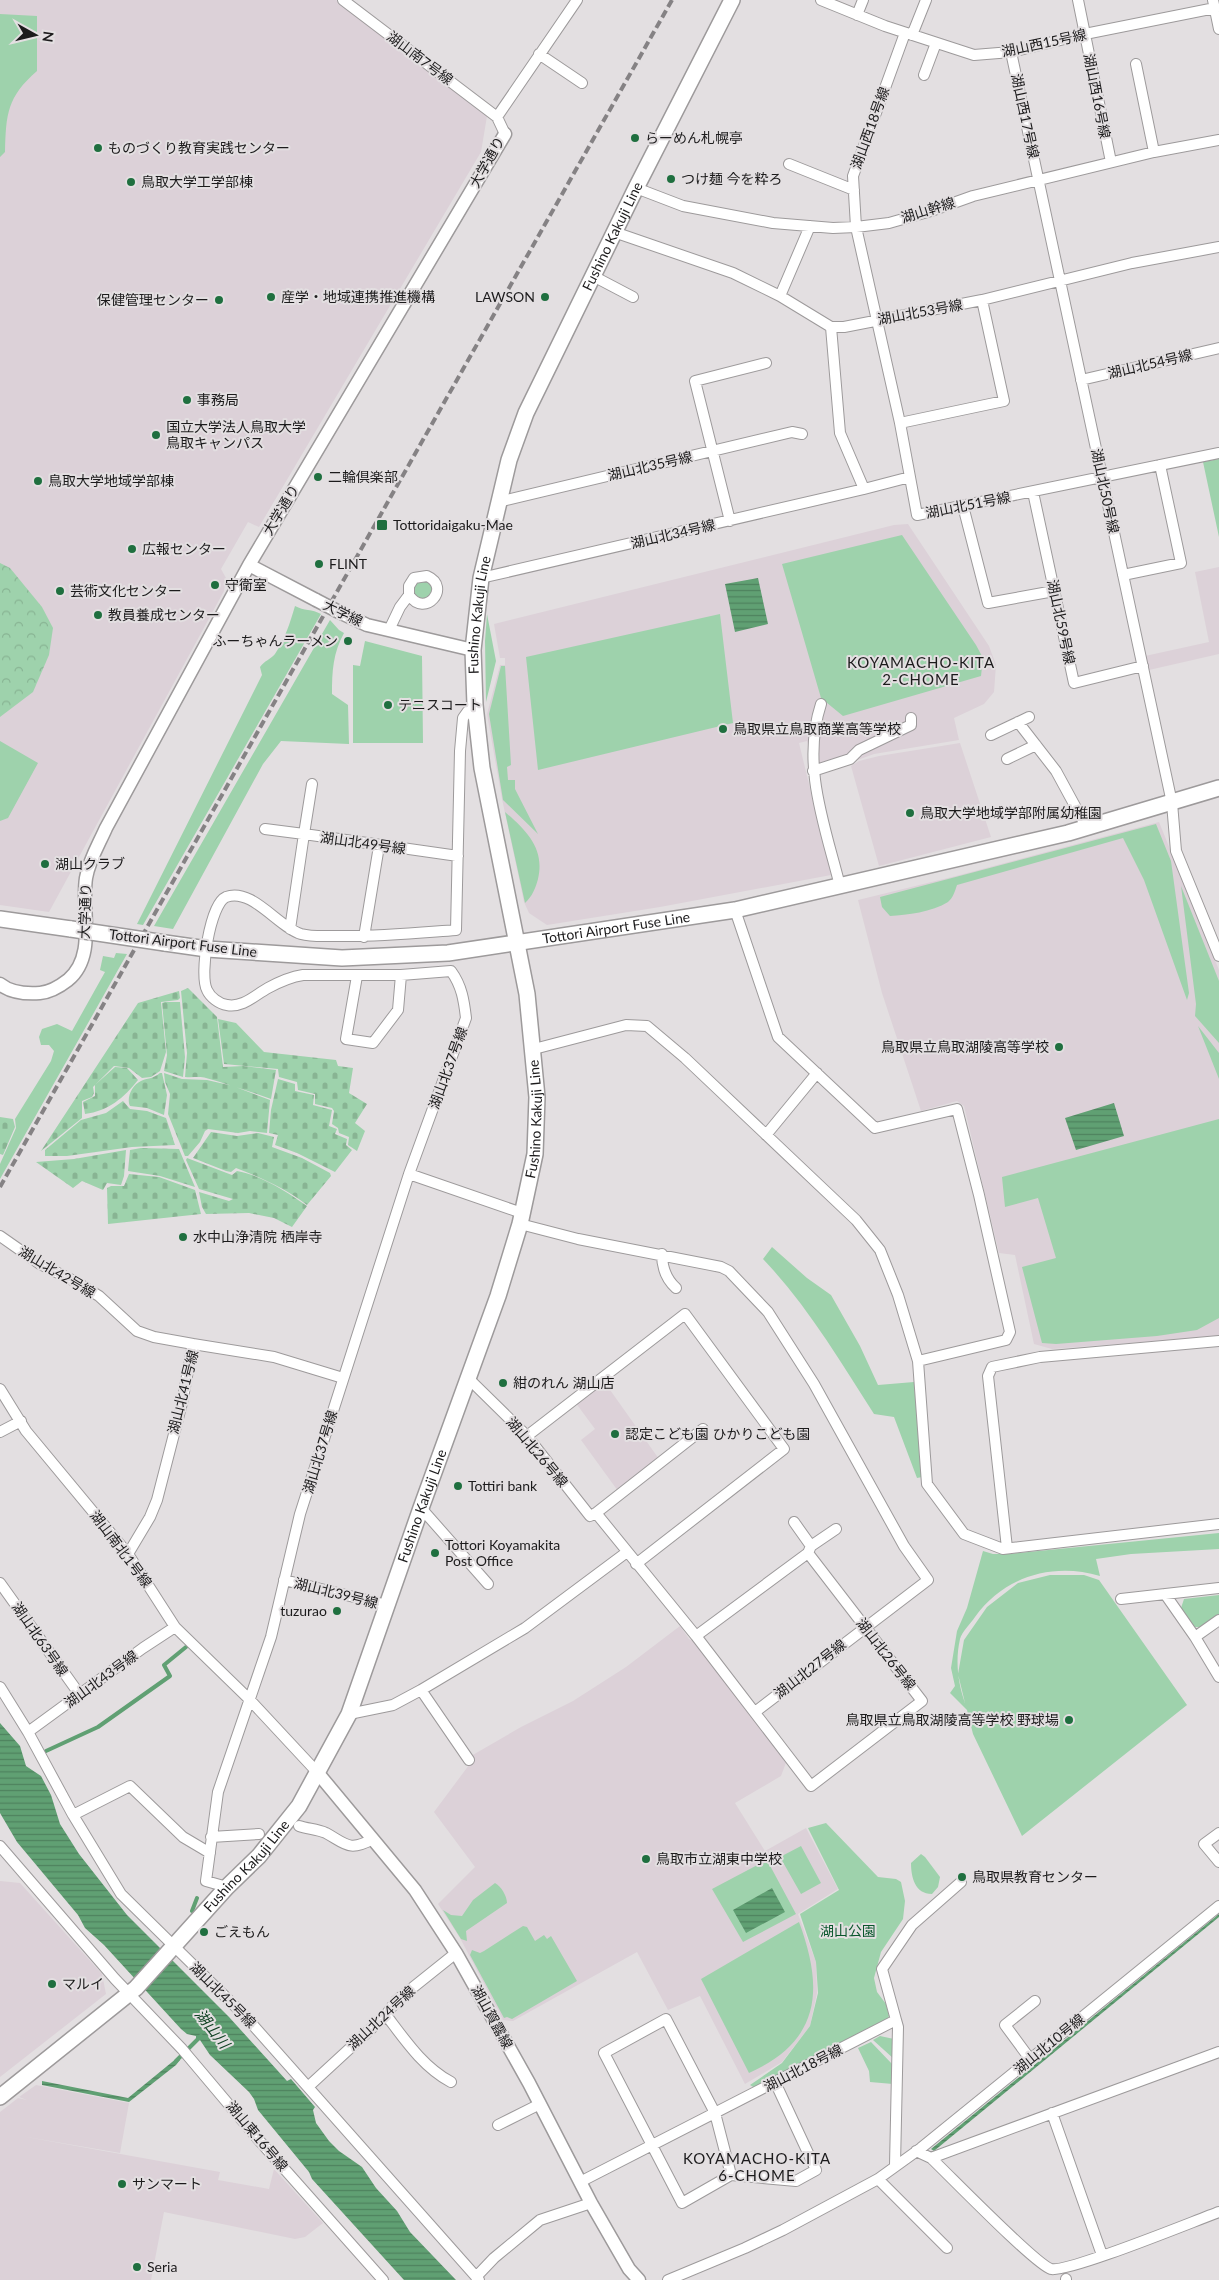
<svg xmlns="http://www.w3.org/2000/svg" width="1219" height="2280" viewBox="0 0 1219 2280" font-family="Lato,'Noto Sans JP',sans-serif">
<defs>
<pattern id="forest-crowns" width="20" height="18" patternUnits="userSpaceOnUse" patternTransform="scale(1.25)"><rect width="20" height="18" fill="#9ed2ac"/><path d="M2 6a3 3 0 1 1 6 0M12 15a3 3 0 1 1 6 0" fill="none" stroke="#88b493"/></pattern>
<pattern id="cemetery-stones" width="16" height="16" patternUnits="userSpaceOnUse" patternTransform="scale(1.25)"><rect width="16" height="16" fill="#9ed2ac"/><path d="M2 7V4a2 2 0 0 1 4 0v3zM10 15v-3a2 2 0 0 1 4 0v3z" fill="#88b493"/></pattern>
<pattern id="water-rules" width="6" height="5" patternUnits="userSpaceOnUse" patternTransform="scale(1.25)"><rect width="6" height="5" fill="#60a073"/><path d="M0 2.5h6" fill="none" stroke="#4e825e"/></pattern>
</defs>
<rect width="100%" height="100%" fill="#e3dfe1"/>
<path fill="#dcd1d8" d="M0,0H336L487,116L481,152L259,527L248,522L221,569L226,578L224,591L49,912L0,905Z
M908,524L989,646L996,665L994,692L984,704L954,718L959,740L874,754L819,774L807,741L799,743L831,875L660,907L547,925L529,913L524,902L502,799L487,714L500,665H505V658H500L494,624L894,525Z
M1219,567V654L1149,670L1145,656L1209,642L1195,572Z
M960,743L991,837L879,866L851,766L859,761L879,756Z
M1159,822L1219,970V1336L1052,1349L1034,1344L1015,1255L999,1253L964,1106L957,1101L921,1111L882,993L858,900L956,876Z
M603,1380L659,1459L618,1491L581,1440L595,1429L575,1402Z
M680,1626L689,1639L698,1644L787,1760L781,1776L735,1803L765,1851L806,1828L838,1889L798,1914L816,1962L817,1993L810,2026L782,2062L745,2084L700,1996L668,2010L637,1952L513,2021L503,2020L460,1938L438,1904L475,1867L434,1812L469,1765L474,1761L471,1756L521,1727L573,1701L626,1667Z
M0,1881L20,1883L102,1974L106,1994L0,2077Z
M36,2085L129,2103L120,2153L21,2136L220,2172L218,2180L269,2189L274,2169L323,2223L305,2237L295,2239L164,2212L151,2280H0V2112L18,2098L27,2100L19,2097Z"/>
<path fill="#9ed2ac" d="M0,14L37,16V71C7,97 6,114 5,152L0,157Z
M1219,459V537L1203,462Z
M902,535L976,645L983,658L981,676L843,716L821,698L782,564Z
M426,580L432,585L433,592L427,600L415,597L413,587L417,582Z
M295,606C304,611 312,609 321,614L143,925L137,924L262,675L260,667C264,661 271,659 275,654C285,639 290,623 295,606Z
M487,614L496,661L486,702L485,641Z
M720,614L733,723L538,770L526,657Z
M330,620L339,630L344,633C333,653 332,671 332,694L348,705L349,744L281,741L263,764L173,929L154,926Z
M365,641L422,656L423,743H353V665L360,666Z
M501,666H505L511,765L507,767L508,780H515V789L538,834L503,800L489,714Z
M0,741L38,763L8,818L0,821Z
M505,812C527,831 545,849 538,879C536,887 532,897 525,903Z
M1156,824L1171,861L1189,993L1187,1000L1144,880L1123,838L957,885C955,891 953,898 948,902C932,912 907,915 890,916L882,907L880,897Z
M1181,886L1219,981V1043L1195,1016L1196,1004Z
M116,953L127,954L0,1179V1164L16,1128L15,1119L51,1061L54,1051L49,1045H41L39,1037L42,1029L57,1024L72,1031L105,972L100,970L103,956L114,958Z
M1198,1026L1219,1053V1079Z
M1219,1119V1318L1197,1330L1157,1336L1056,1344L1042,1343L1022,1267L1056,1258L1038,1198L1005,1207L1002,1177Z
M772,1247L807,1278L831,1295L860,1346L878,1385L914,1382L922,1477L917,1478L894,1417L874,1414C840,1361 807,1305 763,1259Z
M1219,1533V1549L1131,1554L1096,1559L1100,1576C1052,1562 1004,1577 975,1617C970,1624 962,1632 960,1639C955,1661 958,1683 965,1703L958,1674L964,1640L987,1607L1018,1583L1050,1575H1084L1099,1580L1187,1705L1022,1836L973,1734L967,1710L950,1693L955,1686L951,1668L957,1631L967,1608L983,1551L993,1554H1008Z
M1219,1595V1614L1201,1627H1193L1181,1608L1184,1599Z
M826,1823L878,1877L896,1879L901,1882L905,1901L903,1919L881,1952L874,1978L877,1992L886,2004L889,2016L886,2021L755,2088L750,2085L782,2063L810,2026L818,1993L816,1962L800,1914L839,1890L808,1828Z
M801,1846L821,1883L801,1894L780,1857Z
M921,1854L925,1857L940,1877L938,1887L932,1894C915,1894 911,1877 911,1863Z
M767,1860L796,1914L743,1942L712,1889Z
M495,1883C501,1886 507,1896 507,1903L466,1931L467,1941L461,1939L443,1910L451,1915L462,1916L473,1900Z
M799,1922C824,1989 821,2041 749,2073L701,1979Z
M523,1926L527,1927L535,1941L544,1935L547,1939L551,1936L577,1981L512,2019L507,2017L504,2018L470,1955L472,1950L480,1953L484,1951Z
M880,2036L894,2039V2059L873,2040Z
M871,2042L893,2065V2084L870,2082L869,2071L858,2048Z"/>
<path fill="url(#forest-crowns)" d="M0,563L10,568L42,607L53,628L49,655L33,692L0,717Z"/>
<path fill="url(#cemetery-stones)" d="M188,988L217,1017L223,1067L243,1066L276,1070L271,1099C249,1091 227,1084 206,1078C200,1076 192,1078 185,1077L187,1053L181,991Z
M179,991L180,998L178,1000L161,1002L166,1052L160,1071L151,1077L142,1078L129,1068L114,1066L93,1087L94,1093L92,1097L82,1101V1118L41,1151L138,1003Z
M165,1002H180L185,1057L183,1077L164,1071L167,1055L162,1003Z
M218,1019L236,1023L264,1052L336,1060L338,1066L353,1068L349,1093L367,1104L355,1123L365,1131L357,1151L348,1145L349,1137L339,1133L338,1128L332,1124L334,1111L332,1108L315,1104V1094L298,1090L297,1082L279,1077L278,1069L224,1064Z
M115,1067L127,1068L138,1080C124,1098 108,1111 85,1114L83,1102L95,1096V1085Z
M160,1073H162L167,1095L164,1115L147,1108L130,1106C126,1098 132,1085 141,1081C147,1078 153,1079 160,1073Z
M164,1073L182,1079L207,1080L233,1086L270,1100L267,1133L250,1131L238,1133L208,1129L205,1131L200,1142L188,1156H185L168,1114L170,1094L165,1082Z
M278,1079L295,1084V1091L314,1095L313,1105L332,1110L329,1126L337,1129L335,1134L347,1139L346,1145L352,1150L335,1172L297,1153L275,1145L278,1135L269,1133L271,1110Z
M123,1101L130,1109L147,1111L166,1118L175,1145L132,1147L67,1156H45V1150L81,1120L106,1113Z
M0,1117L13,1119L15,1127L3,1155L0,1154Z
M211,1132L237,1136L258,1133L274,1137L272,1147L302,1158L330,1173L331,1176L307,1205C285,1188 262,1178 236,1168L231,1172L226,1171L193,1158Z
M141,1148L179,1149L195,1187L160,1176L128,1171L130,1150Z
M126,1150L124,1176L121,1185L107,1183L103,1190L82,1181L73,1188L36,1162L74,1159Z
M187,1158L232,1175L237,1171C261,1175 287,1192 307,1206L292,1227L274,1218L249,1213L206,1214L202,1207L199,1192L229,1201L233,1199L199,1189L186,1160Z
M129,1174L159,1177L195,1190L201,1214L108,1224L107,1188L111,1186H124Z"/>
<path fill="url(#water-rules)" d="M758,578L768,624L735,632L725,584Z
M1114,1103L1124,1136L1076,1150L1065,1118Z
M0,1723L20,1746L26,1766L41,1776L51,1795L60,1824L79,1854L127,1915L229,2017L287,2081L291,2079L315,2107L313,2110L316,2123L329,2141L339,2151L362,2167L376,2188L397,2211L410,2232L456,2280H404L312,2179L309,2172L258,2110L254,2099L249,2092L210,2055L200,2040L193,2042L187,2049L196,2039V2036L187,2034L181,2029L104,1945L85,1928L78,1915L17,1842L0,1813Z
M772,1888L785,1912L746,1933L733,1910Z
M1219,1914V1917L934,2151L931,2149Z
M177,2058L180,2060L176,2065L129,2102L42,2085V2081L128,2098Z"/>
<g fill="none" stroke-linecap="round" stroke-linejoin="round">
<path stroke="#60a073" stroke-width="4" d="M46,1751L98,1727L170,1676L164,1665L186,1647
M192,1911L197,1898
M176,2061L201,2036"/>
<defs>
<path id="minor" d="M343,0L497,117
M821,0L885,26L974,55L1011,52L1085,34L1215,8
M1078,0L1111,162
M1213,0L1219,29
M857,15L863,0
M905,33L853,176L856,227L900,423L917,515L1219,453
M912,35L926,0
M1011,52L1172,803L1176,851L1219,956
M539,54L582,83
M1136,64L1154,152
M924,75L936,43
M505,134L497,117L577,0
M789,164L854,190
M636,188L683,206L773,223L833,228L856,227L889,223L931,211L973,196L1154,152L1219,140
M810,226L780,296L831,327
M614,232L733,273L780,296
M593,276L633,297
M1081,380L1219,348
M900,423L1004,401L982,300
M910,477L864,489L840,433L831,327H844L982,300L1132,263L1219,247
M1033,492L1074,683L1143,666
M498,502L792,432L802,434
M963,506L988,603L1054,591
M730,521L695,381L766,363
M1123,575L1181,563L1160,465
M481,578L864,489
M389,630L400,607L409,595V586L414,578L427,576C452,587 425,619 409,595
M821,704C801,765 825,826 840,886
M1018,722L1056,771L1087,828
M991,735L1029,717
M1007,759L1036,745
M813,771L850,759L859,750L911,725V718
M265,829L304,834L312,784
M735,910L778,1037L875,1128L957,1109L979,1195L1010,1332L1006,1340L918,1361
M290,929L304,834L458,856
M364,937L379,846
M357,976L346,1039L373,1043L398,1010L401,975
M534,1049L626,1025L647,1026L685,1058L856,1220L880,1250L898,1295L918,1361L927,1484L964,1534L1003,1549L1219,1524
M766,1135L817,1073
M409,1174L522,1213
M520,1224L578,1239L721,1267L729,1271L768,1312L814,1384L904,1546L928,1580L755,1712
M0,1236L40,1264L76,1282L99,1296L137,1331L154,1337L193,1344
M662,1254C662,1268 666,1279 676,1288
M468,1378L527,1436L590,1516L596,1513L696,1636L811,1786L922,1701L808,1553L696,1636
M0,1389L26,1431L128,1554L175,1627L250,1700L317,1772
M0,1432L21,1421
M527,1436L685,1314L784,1449L636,1564
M421,1508L488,1584
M596,1513L703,1429
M794,1522L811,1546L808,1553
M811,1546L836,1529
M1007,1548L988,1376L992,1367L1040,1357L1219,1341
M128,1554L150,1517L157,1500L182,1403L193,1344L274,1357L343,1378
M284,1580L387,1605
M0,1583L80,1695
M1165,1594L1195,1637L1219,1677
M1121,1599L1219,1588
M1195,1637L1219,1620
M0,1687L28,1732L73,1815L121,1894L244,2015L479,2280
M421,1690L469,1760
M349,1714L393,1705L421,1690L525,1628L627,1552
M28,1732L143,1648L175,1627
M73,1815L130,1786L183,1837L210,1853
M299,1826C308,1829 317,1829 326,1833C346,1844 349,1852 373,1839
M1219,1833L1204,1844L1219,1862
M211,1837L259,1834
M0,1846L115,1979L182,2049L257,2138L383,2280
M227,1887L206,1881L218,1792L271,1637L300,1514L409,1174L466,1018C464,1001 462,986 451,971L401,975H303C290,977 279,982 268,988C255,995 243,1008 227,1005C219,1004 210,997 207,990C199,975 210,904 226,897C252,887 278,927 301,934C312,937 324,936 335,936C376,937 416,933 456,930L460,751L463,718L468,711L475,705
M386,2015C405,2040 423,2067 451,2082
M666,2019L715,2113L731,2175L682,2203L604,2053Z
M896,2020L882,1969L912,1925L961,1882
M1030,2059L1005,2025L1035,2001
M309,2086L386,2015L396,2001L456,1953
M1052,2113L1102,2255
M498,2125L540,2104
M916,2151L931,2158C950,2176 1035,2264 1051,2269C1068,2273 1194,2221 1219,2212
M931,2158L1219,2052
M731,2175L796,2181L816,2170L775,2082
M878,2179L947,2248
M580,2182L896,2020L898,2027L895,2165
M476,2277L494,2258L540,2220L591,2203
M1066,2279V2280
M668,2280L745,2248L783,2230L878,2179L921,2148L1219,1906"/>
<path id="tertiary" d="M249,565L316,600
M339,612L367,625L473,650
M0,984C11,993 26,994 40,993C51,992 59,987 68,980C97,956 81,911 86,878C89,860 99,844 106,828L249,565L505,134
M317,1772L415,1890L456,1953L529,2083L591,2203L629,2269L639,2280"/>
<g id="secondary">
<path d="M0,919L71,929"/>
<path id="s1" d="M165,943L207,949L342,958L448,953L735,910L1068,833L1219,788"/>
<path id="s2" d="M0,2097L136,1988L227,1887L259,1856L299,1806L349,1714L421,1508L498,1296L520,1224L535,1154L537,1097L527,994L482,768L475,705L473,650L481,578L509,460L526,413L636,188L732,0"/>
</g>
</defs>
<use href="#minor" stroke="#9d9a9b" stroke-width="12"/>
<use href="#tertiary" stroke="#9d9a9b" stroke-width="15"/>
<use href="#secondary" stroke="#9d9a9b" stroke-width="18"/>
<use href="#minor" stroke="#fff" stroke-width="10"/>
<use href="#tertiary" stroke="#fff" stroke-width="12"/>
<use href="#secondary" stroke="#fff" stroke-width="15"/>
<path stroke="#858284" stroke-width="4" stroke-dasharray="8 4" stroke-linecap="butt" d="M0,1187L672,0"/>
<defs>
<path id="tertiary-bridge" d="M316,600L339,612"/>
<path id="secondary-bridge" d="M71,929L165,943"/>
</defs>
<use href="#tertiary-bridge" stroke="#9d9a9b" stroke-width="15" stroke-linecap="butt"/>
<use href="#secondary-bridge" stroke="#9d9a9b" stroke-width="18" stroke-linecap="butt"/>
<use href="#tertiary-bridge" stroke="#fff" stroke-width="12"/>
<use href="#secondary-bridge" stroke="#fff" stroke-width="15"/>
</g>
<g fill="#1f6f3f" stroke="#e3dfe1" stroke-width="2">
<circle cx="635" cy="138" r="5"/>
<circle cx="98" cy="148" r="5"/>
<circle cx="671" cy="179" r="5"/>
<circle cx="131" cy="182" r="5"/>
<circle cx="271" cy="297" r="5"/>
<circle cx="545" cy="297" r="5"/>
<circle cx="219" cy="300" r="5"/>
<circle cx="187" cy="400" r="5"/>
<circle cx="156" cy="435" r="5"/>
<circle cx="318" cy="477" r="5"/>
<circle cx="38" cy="481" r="5"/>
<rect x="376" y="519" width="12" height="12" rx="2.5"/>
<circle cx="132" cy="549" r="5"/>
<circle cx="319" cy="564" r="5"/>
<circle cx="215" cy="585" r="5"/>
<circle cx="60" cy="591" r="5"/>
<circle cx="98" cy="615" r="5"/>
<circle cx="348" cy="641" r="5"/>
<circle cx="388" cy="705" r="5"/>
<circle cx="723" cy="729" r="5"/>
<circle cx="910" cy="813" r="5"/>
<circle cx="45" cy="864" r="5"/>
<circle cx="1059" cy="1047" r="5"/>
<circle cx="183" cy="1237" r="5"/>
<circle cx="503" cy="1383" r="5"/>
<circle cx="615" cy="1434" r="5"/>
<circle cx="458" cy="1486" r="5"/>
<circle cx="435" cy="1553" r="5"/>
<circle cx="337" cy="1611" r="5"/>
<circle cx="1069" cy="1720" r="5"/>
<circle cx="646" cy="1859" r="5"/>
<circle cx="962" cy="1877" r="5"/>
<circle cx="204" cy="1932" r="5"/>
<circle cx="52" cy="1984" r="5"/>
<circle cx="122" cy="2184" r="5"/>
<circle cx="137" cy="2267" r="5"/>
</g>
<g text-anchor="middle" stroke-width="4" stroke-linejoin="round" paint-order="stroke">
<g font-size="14" fill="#1c1b1c" stroke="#e3dfe1">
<text transform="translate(1044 43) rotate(-12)" y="5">湖山西15号線</text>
<text transform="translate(420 58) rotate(37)" y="5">湖山南7号線</text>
<text transform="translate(1097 96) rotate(79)" y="5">湖山西16号線</text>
<text transform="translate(1025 116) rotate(78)" y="5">湖山西17号線</text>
<text transform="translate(870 128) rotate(-70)" y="5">湖山西18号線</text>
<text transform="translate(487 162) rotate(-61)" y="5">大学通り</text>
<text transform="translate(928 210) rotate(-17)" y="5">湖山幹線</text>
<text dy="5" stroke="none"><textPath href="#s2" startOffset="2064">Fushino Kakuji Line</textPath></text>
<text transform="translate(920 312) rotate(-10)" y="5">湖山北53号線</text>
<text transform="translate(1150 364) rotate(-13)" y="5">湖山北54号線</text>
<text transform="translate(650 466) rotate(-13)" y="5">湖山北35号線</text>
<text transform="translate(1105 491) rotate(78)" y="5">湖山北50号線</text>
<text transform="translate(968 505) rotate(-11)" y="5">湖山北51号線</text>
<text transform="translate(281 510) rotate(-59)" y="5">大学通り</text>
<text transform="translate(673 534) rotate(-13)" y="5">湖山北34号線</text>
<text transform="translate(343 613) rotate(26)" y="5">大学線</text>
<text dy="5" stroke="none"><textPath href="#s2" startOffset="1659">Fushino Kakuji Line</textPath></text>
<text transform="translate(1061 622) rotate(78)" y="5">湖山北59号線</text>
<text transform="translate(363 843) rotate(8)" y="5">湖山北49号線</text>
<text transform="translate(85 911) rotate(-88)" y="5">大学通り</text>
<text dy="5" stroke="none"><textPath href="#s1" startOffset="454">Tottori Airport Fuse Line</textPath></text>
<text transform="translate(183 943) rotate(7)" y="5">Tottori Airport Fuse Line</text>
<text transform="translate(448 1068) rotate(-70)" y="5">湖山北37号線</text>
<text dy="5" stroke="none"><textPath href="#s2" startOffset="1149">Fushino Kakuji Line</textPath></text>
<text transform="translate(57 1272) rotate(31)" y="5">湖山北42号線</text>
<text transform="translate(183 1392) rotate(-76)" y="5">湖山北41号線</text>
<text transform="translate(320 1452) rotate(-73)" y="5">湖山北37号線</text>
<text transform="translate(537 1452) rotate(50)" y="5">湖山北26号線</text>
<text dy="5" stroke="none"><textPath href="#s2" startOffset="744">Fushino Kakuji Line</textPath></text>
<text transform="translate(121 1549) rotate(53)" y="5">湖山南北1号線</text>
<text transform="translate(336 1593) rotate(14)" y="5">湖山北39号線</text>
<text transform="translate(40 1639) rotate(55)" y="5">湖山北63号線</text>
<text transform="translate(886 1654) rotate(52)" y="5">湖山北26号線</text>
<text transform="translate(810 1669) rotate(-38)" y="5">湖山北27号線</text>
<text transform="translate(101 1679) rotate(-36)" y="5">湖山北43号線</text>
<text dy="5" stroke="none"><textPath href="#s2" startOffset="339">Fushino Kakuji Line</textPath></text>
<text transform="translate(223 1995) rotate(45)" y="5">湖山北45号線</text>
<text transform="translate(492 2017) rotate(61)" y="5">湖山賀露線</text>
<text transform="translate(381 2018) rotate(-43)" y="5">湖山北24号線</text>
<text transform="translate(1049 2044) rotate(-39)" y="5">湖山北10号線</text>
<text transform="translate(803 2068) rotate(-27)" y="5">湖山北18号線</text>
<text transform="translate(257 2136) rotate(50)" y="5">湖山東16号線</text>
</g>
<g font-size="14" fill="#1c1b1c" stroke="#e3dfe1" text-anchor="start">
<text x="645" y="143">らーめん札幌亭</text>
<text x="108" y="153">ものづくり教育実践センター</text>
<text x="681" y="184">つけ麺 今を粋ろ</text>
<text x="141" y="187">鳥取大学工学部棟</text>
<text x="281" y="302">産学・地域連携推進機構</text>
<text x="535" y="302" text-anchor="end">LAWSON</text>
<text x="209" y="305" text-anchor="end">保健管理センター</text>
<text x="197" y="405">事務局</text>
<text x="166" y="432">国立大学法人鳥取大学<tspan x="166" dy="16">鳥取キャンパス</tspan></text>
<text x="328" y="482">二輪倶楽部</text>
<text x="48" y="486">鳥取大学地域学部棟</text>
<text x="393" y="530">Tottoridaigaku-Mae</text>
<text x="142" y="554">広報センター</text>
<text x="329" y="569">FLINT</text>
<text x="225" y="590">守衛室</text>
<text x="70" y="596">芸術文化センター</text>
<text x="108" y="620">教員養成センター</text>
<text x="338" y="646" text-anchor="end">ふーちゃんラーメン</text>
<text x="398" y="710">テニスコート</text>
<text x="733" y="734">鳥取県立鳥取商業高等学校</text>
<text x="920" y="818">鳥取大学地域学部附属幼稚園</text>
<text x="55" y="869">湖山クラブ</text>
<text x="1049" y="1052" text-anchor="end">鳥取県立鳥取湖陵高等学校</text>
<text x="193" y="1242">水中山浄清院 栖岸寺</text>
<text x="513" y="1388">紺のれん 湖山店</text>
<text x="625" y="1439">認定こども園 ひかりこども園</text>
<text x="468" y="1491">Tottiri bank</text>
<text x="445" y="1550">Tottori Koyamakita<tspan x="445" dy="16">Post Office</tspan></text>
<text x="327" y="1616" text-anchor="end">tuzurao</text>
<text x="1059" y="1725" text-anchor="end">鳥取県立鳥取湖陵高等学校 野球場</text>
<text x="656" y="1864">鳥取市立湖東中学校</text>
<text x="972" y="1882">鳥取県教育センター</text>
<text x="214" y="1937">ごえもん</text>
<text x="62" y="1989">マルイ</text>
<text x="132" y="2189">サンマート</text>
<text x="147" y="2272">Seria</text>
</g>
<g font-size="14" fill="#09562c" stroke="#e3dfe1">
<text x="848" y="1936">湖山公園</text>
</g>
<g font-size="15" letter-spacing="1" fill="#1c1b1c" stroke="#e3dfe1">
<text x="921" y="668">KOYAMACHO-KITA<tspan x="921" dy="17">2-CHOME</tspan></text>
<text x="757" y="2164">KOYAMACHO-KITA<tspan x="757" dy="17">6-CHOME</tspan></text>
</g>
<g font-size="15" font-style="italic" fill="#114224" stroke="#e3dfe1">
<text transform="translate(212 2029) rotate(52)" y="5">湖山川</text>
</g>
</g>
<g transform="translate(35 35) rotate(98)" stroke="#e3dfe1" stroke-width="4" paint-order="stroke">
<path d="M0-4L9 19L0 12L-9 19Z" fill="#1c1b1c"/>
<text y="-8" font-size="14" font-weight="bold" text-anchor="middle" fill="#1c1b1c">N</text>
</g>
</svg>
